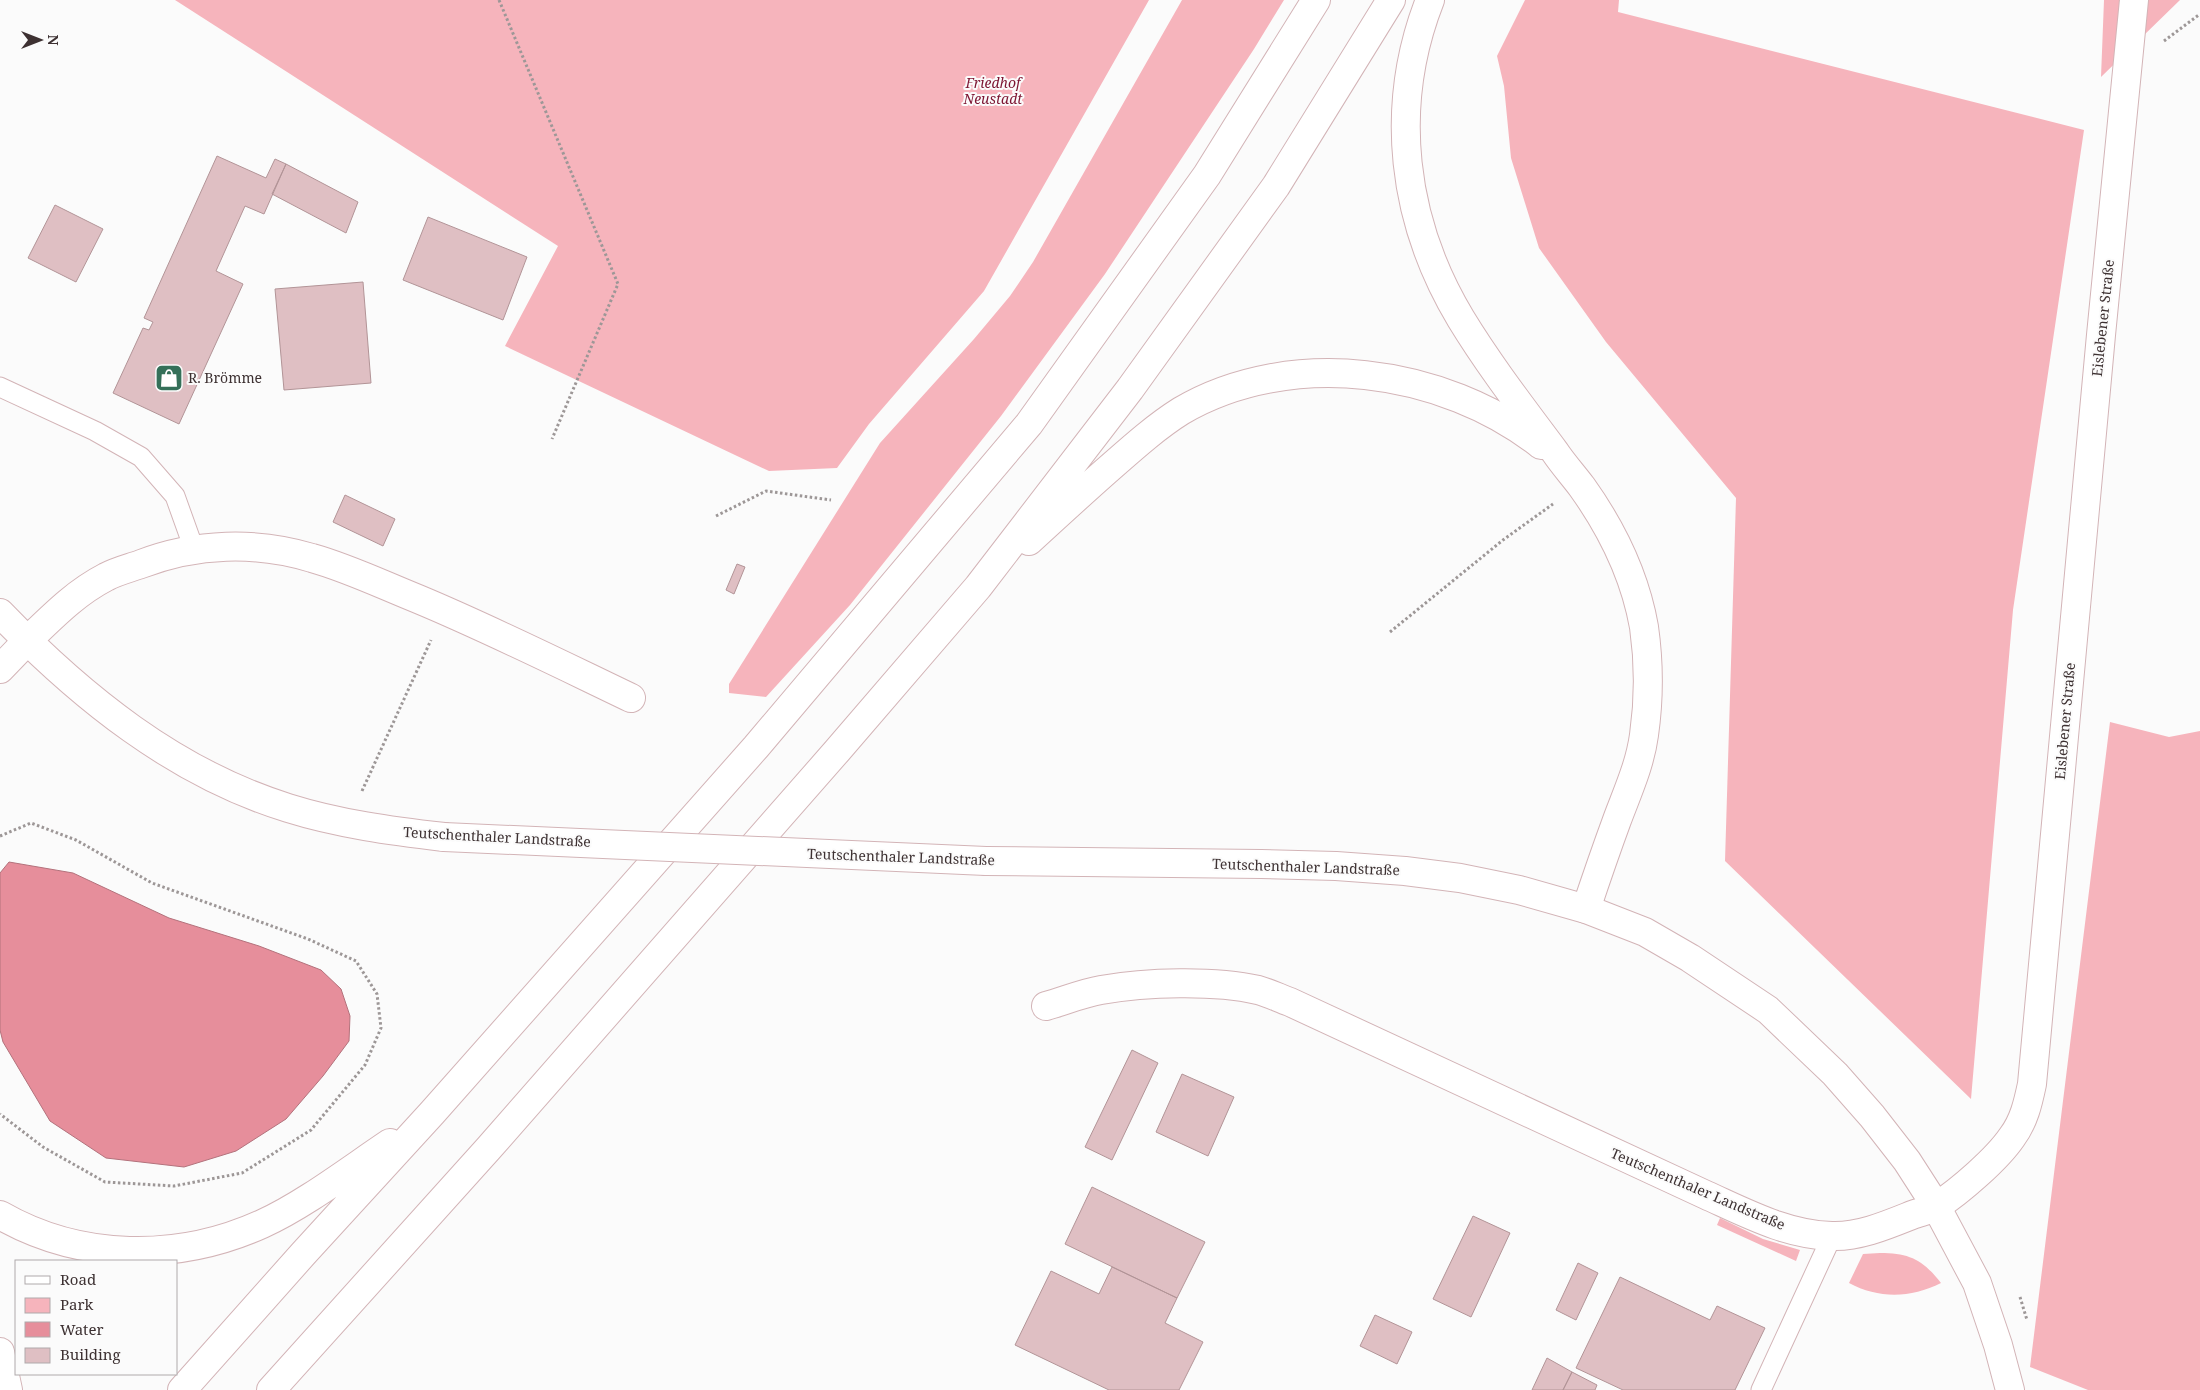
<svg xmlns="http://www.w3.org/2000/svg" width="2200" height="1390" viewBox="0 0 2200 1390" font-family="'Noto Serif',serif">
<rect width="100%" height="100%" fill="#fbfbfb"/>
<path fill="#f6b4bc" d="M175,0H1149L984,291L869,424L837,468L769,471L505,346L558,246Z
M1182,0H1284L1254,49L1105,274L1001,416L850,605L766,697L729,693V684L880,443L974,339L1010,296L1033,262Z
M1525,0H1619L1618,12L2084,130L2013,610L1971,1099L1725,861L1736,498L1606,342L1539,248L1511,158L1504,86L1497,56Z
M2104,0H2180L2101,77Z
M2110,722L2169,737L2200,731V1390H2088L2030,1367Z
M1720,1218L1763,1239L1800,1250L1796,1261L1717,1225Z
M1880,1253C1910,1253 1923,1260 1941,1283C1911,1298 1879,1299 1849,1283L1863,1254Z"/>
<path fill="#e68e9b" stroke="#b3727c" d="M9,862L73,873L169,918L259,946L321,970L341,989L350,1016L349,1041L323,1076L286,1119L236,1151L184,1167L106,1158L50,1121L3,1042L0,1030V873Z"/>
<path fill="#dfbfc3" stroke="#b29497" d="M217,156L266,178L275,159L286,164L264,214L245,206L216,271L243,284L179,424L113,393L143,328L149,330L153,322L144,318Z
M286,164L358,202L346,233L272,194Z
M55,205L103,229L76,282L28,258Z
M428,217L527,257L503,320L403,280Z
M363,282L371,383L284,390L275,289Z
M345,495L395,519L383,546L333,522Z
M737,564L745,567L734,594L726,590Z
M1132,1050L1158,1063L1112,1160L1085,1147Z
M1182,1074L1234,1097L1208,1156L1156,1132Z
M1092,1187L1205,1242L1177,1298L1065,1244Z
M1473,1216L1510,1233L1471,1317L1433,1299Z
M1578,1263L1598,1273L1576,1320L1556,1310Z
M1112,1267L1177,1298L1165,1323L1203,1342L1179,1390H1109L1015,1345L1051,1271L1099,1294Z
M1620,1277L1710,1320L1717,1306L1765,1328L1735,1390H1623L1576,1368Z
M1375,1315L1412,1332L1397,1364L1360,1346Z
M1547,1358L1572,1372L1563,1390H1532Z
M1572,1372L1597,1385L1595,1390H1563Z"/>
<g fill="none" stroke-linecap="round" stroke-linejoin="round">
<defs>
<path id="service" d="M0,387L95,431L141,457L175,496L194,549
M1761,1390L1832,1236"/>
<path id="minor" d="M27,641C52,617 75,593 106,577C117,571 130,568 141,564C196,543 256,541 312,558C348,568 383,585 418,599C490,629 560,664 631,698
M1046,1006C1064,1001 1083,993 1101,990C1146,982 1214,980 1258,990C1269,993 1279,998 1290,1002L1706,1195C1746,1213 1787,1235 1832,1236C1859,1237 1887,1225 1912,1215C1920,1212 1930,1210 1937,1206C1960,1191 1997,1159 2012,1137C2024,1121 2028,1103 2032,1084L2101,335L2134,0"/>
<path id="tertiary" d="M0,613C81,697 175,773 288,808C339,824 392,831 444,837
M986,861L1261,864L1336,866L1405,871L1460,878L1519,890L1586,909L1645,932L1690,958L1768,1010L1835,1074L1872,1116L1907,1161L1936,1206L1977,1283L1998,1345L2010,1390"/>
<path id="trunk" d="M1430,0C1388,107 1402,221 1461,319C1489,365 1523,409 1555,452C1563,464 1573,475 1582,487C1612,529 1635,576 1644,627C1649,662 1649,700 1644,735C1640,765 1627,793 1617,820C1606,850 1596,879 1586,909
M1029,541C1054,518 1079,495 1105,472C1129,451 1154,428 1181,411C1290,347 1444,368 1541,445
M0,669L27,641
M0,1215C80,1261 178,1262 262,1224C304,1205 351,1169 390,1143
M0,1352L8,1390
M182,1390L303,1254L432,1113L756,747L1029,424L1207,175L1316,0
M271,1390L488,1149L837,751L978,587L1130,389L1276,186L1391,0"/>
</defs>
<use href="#service" stroke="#d3b4b7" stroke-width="21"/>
<use href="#minor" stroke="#d3b4b7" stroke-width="30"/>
<use href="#tertiary" stroke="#d3b4b7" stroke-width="30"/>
<use href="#trunk" stroke="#d3b4b7" stroke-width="30"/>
<path stroke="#9d9797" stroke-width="3" stroke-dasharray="2.5 2.5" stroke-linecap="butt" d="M499,0L618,284L552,439
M2164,41L2200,14
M716,516L766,491L831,500
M1390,632L1503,540L1553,504
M362,791L431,640
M0,836L31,823L76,840L152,883L308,939L356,961L377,994L381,1028L365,1065L311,1130L242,1173L174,1186L105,1182L43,1147L0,1114
M2020,1297L2027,1320"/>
<use href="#service" stroke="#fff" stroke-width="19"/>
<use href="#minor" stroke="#fff" stroke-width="28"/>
<use href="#tertiary" stroke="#fff" stroke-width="28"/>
<use href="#trunk" stroke="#fff" stroke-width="28"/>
<defs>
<path id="tertiary-bridge" d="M444,837L986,861"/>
</defs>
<use href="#tertiary-bridge" stroke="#d3b4b7" stroke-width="30" stroke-linecap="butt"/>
<use href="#tertiary-bridge" stroke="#fff" stroke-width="28"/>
</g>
<defs>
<symbol id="shop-square" viewBox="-11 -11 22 22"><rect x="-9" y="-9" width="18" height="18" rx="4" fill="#357059" stroke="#fbfbfb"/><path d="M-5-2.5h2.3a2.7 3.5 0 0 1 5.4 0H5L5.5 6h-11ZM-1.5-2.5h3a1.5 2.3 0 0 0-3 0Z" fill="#fff"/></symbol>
</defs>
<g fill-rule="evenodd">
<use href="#shop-square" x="153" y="362" width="32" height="32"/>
</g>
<g text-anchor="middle" stroke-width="4" stroke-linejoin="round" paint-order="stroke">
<g font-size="14" font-style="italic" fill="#7d1532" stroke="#fbfbfb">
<text x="993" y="88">Friedhof<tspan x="993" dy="16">Neustadt</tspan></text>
</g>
<g font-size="14" fill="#3d3132" stroke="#fbfbfb">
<text transform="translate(2103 318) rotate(-84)" y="5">Eislebener Straße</text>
<text transform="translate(2065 721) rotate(-85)" y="5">Eislebener Straße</text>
<text transform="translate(497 837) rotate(3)" y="5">Teutschenthaler Landstraße</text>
<text transform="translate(901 857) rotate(2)" y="5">Teutschenthaler Landstraße</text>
<text transform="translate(1306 867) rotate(2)" y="5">Teutschenthaler Landstraße</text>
<text transform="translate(1698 1189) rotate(23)" y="5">Teutschenthaler Landstraße</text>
</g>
<g font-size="14" fill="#3d3132" stroke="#fbfbfb" text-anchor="start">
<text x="188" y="383">R. Brömme</text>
</g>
</g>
<rect x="15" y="1260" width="162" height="115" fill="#fbfbfb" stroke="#afaaab"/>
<rect x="25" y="1276" width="25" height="8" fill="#ffffff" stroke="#afaaab"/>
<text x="60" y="1285" font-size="15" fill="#3d3132">Road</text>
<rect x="25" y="1298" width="25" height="15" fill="#f6b4bc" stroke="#afaaab"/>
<text x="60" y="1310" font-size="15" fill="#3d3132">Park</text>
<rect x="25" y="1322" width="25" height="15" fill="#e68e9b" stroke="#afaaab"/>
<text x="60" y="1335" font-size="15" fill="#3d3132">Water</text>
<rect x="25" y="1348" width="25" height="15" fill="#dfbfc3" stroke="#afaaab"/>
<text x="60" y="1360" font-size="15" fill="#3d3132">Building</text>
<g transform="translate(40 40) rotate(90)" stroke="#fbfbfb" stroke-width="4" paint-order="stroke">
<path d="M0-4L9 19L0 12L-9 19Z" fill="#3d3132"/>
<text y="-8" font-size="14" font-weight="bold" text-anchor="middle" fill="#3d3132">N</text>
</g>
</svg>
